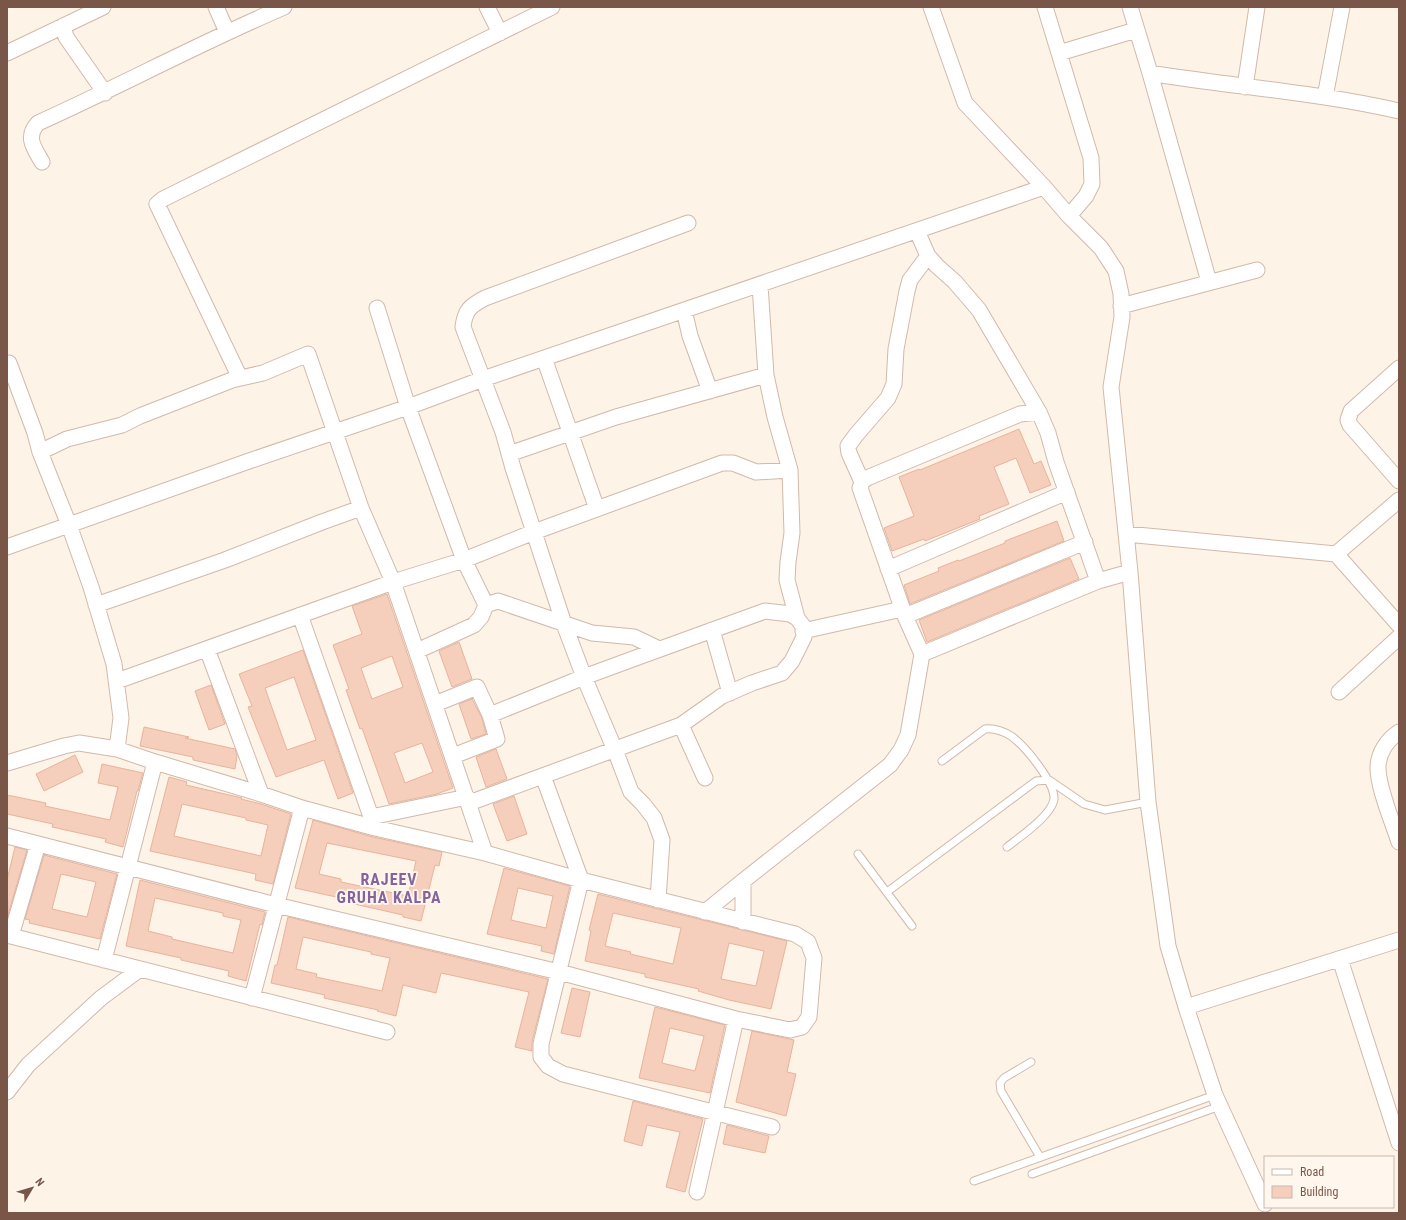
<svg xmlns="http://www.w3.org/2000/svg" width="1406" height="1220" viewBox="0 0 1406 1220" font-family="'Roboto Condensed',sans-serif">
<rect width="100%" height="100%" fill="#fef3e7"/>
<path fill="#f5cebc" stroke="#e9b39b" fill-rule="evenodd" d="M1019,429L1034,464L1041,461L1051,485L1030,493L1016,458L994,467L1009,504L979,516L980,519L925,541L924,539L892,551L884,528L914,516L899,477L919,469L920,470Z
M1057,521L1064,541L910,604L904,585L939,571L938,568L958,560L959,561L1005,543V541Z
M1070,558L1079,579L927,642L919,620Z
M387,594L453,788L437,794L389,804L362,728L360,729L346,690L349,689L333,645L362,634L352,606ZM392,656L403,687L372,699L361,668ZM422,743L433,772L405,783L394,753Z
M459,642L472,679L452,687L439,651Z
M303,650L353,793L338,799L324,760L276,777L248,707L252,706L239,674ZM294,677L316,740L287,750L265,688Z
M211,685L225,724L209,730L195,691Z
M472,699L482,718L486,734L471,739L459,704Z
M144,727L189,737L185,738L235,749L237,756L235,769L193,760V757L140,746Z
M496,749L507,779L486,787L476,757Z
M75,755L83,772L44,791L36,774Z
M102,764L143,773L138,791H137L123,847L105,842L106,839L52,827L53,824L7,814V795L46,803L45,806L110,820L118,787L98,783Z
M169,777L187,782L186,785L238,797L242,798L241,799L261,804L291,814L273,884L255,880L256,874L150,851ZM182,804L246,818V820L268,825L261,856L174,836Z
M514,796L527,834L507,841L493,804Z
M313,820L373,837L442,852L439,866L435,865L421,921L403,917V915L350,903V900L295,888ZM327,843L416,861L408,896L341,882V879L319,874Z
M15,847L27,850L8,915L7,880Z
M44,855L117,874L100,939L29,923L30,920L25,919ZM61,874L96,882L87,917L52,909Z
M504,868L570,886L554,954L541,951L542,946L487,934ZM518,888L553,896L546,928L511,920Z
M140,880L265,912L262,925L260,924L246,981L228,976L229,971L181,960V958L126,946ZM155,898L223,913V916L241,920L233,953L172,939V937L148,931Z
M598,894L787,941L771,1009L729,1000L698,991L699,989L645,977V974L585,961L591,931L589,930ZM613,913L681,928L673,964L630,954L631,952L605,946ZM729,943L764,951L756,986L721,979Z
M288,917L548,979L532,1042V1051L515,1047L529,992L441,973L436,993L403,985L396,1016L377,1011L378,1010L324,998L325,995L271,983L275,965H277ZM303,937L371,952V954L390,958L382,991L316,977L317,974L296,969Z
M572,988L590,992L580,1037L561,1033Z
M655,1007L725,1025L710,1093L639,1078ZM670,1028L704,1036L695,1071L662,1063Z
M752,1031L794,1040L787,1072L796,1074L786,1116L736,1102Z
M633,1101L703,1119L685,1192L666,1187L680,1132L647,1125L642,1146L624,1141Z
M727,1125L769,1136L765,1153L723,1144Z"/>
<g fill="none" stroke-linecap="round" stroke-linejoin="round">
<defs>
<path id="service" d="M942,761L985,729C994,728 1003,731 1011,736C1024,745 1055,782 1054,799C1052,815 1020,837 1007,847
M858,854L912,926
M887,892L1036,781L1049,780L1084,804L1105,810L1148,802
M1031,1062L1004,1078L1000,1083L1001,1091L1040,1157
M1032,1174L1220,1106
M974,1181L1215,1095"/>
<path id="minor" d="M216,7L227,32
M487,7L500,33
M931,7L965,103L1044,187L1069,216L1101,248L1116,271L1121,294L1122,317L1111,387L1130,572L1148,802L1168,946L1186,1007L1215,1095L1265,1204
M1045,7L1091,158L1092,184L1086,196L1069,216
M1130,7L1150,73L1209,282
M63,26L66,37L105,93
M7,53L103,7
M1059,53L1136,30
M1150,73C1233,87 1317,92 1399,111
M1245,87L1257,7
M1325,97L1342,7
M42,162C34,148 25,137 38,123C120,86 200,43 284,7
M917,231L928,256L937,266L955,282L979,310L1039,412
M760,285L766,375L775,417L790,470L792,533L788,562L787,580L797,618
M1121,306L1257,270
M377,308L408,407L464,560L486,605
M684,310L690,336L710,391
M544,358L597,509
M9,363L35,433L40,452L69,525L91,587L114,664L121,718L117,749
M1399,368L1351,411L1348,420L1350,425L1399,481
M240,378L157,204L163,199L552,7
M40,452L67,439L122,425L140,416L232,380L263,373L308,354L361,508L393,582L485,853
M509,454L616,417L766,375
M862,482L849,453L848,446L856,435L888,398L894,384L896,349L907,291L910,280L928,256
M1126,534L1336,554L1399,500
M7,547L249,461L408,407L483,379L1044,187
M1336,554L1399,625
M888,569L1067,492
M96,605L225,560L322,522L361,508
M300,615L375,828
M905,616L1085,542
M712,630L730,693
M803,631L902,609
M207,649L261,794
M417,651L474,625L481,617L486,605L498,601L592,633L634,637L659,649
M922,654L1098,581L1130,572
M117,681L393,582L464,560L534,532L722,463H733L756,472L790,470
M1339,692L1399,637
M435,704L477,687L490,715L584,677L641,656L765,611L790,614L797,618L803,626L804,637L792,661L782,673L752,683L722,696L681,725L469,803
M681,725L705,778
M1399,732C1387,740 1378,753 1378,768C1378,788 1393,823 1399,842
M453,756L497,739L490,715
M7,763L64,746L79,743L117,749L155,762L261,794L302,808L375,828L485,853L581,880L795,934L808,942L814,958L809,1017L802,1027L790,1030L736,1019L559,972L276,905L7,836
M543,776L581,880L541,1044V1057L548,1066L563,1074L772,1127
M371,817L467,797
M743,881V922
M658,900L662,840L654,818L643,804L631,792L615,750L584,677L564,624L513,468L503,432L463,327C465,310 470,306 485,298L688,223
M705,912L743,881L890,765L901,750L908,735L922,654L905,616L860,488L862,482L867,478L1020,414L1039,412L1048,433L1056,462L1098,581
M7,935L387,1032
M11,936L38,844
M1340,959L1399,1143
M104,960L155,762
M252,998L302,808
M1186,1007L1399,940
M7,1092L28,1065L101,998L140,969
M697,1192L736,1019"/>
</defs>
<use href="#service" stroke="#d1b9ab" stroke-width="9"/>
<use href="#minor" stroke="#d1b9ab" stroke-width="17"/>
<use href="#service" stroke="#fff" stroke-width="7"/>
<use href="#minor" stroke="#fff" stroke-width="15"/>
</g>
<g text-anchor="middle" stroke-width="3.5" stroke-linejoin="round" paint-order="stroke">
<g font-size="16" font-weight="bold" letter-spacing="1" fill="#85649d" stroke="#fff7ee">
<text x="389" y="885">RAJEEV<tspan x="389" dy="18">GRUHA KALPA</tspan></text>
</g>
</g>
<rect width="1406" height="1220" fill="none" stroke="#7a5649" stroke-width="16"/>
<rect x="1264" y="1156" width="130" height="52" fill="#fff7ee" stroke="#cab7ac"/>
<rect x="1272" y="1169" width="20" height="6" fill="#ffffff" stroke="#cab7ac"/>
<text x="1300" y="1176" font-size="12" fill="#7a5649">Road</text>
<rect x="1272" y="1186" width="20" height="12" fill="#f5cebc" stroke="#cab7ac"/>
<text x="1300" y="1196" font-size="12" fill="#7a5649">Building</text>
<g transform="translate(32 1188) rotate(52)" stroke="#fff7ee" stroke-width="3" paint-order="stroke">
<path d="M0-3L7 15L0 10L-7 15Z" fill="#7a5649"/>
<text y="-6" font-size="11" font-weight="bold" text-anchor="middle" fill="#7a5649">N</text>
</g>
</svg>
